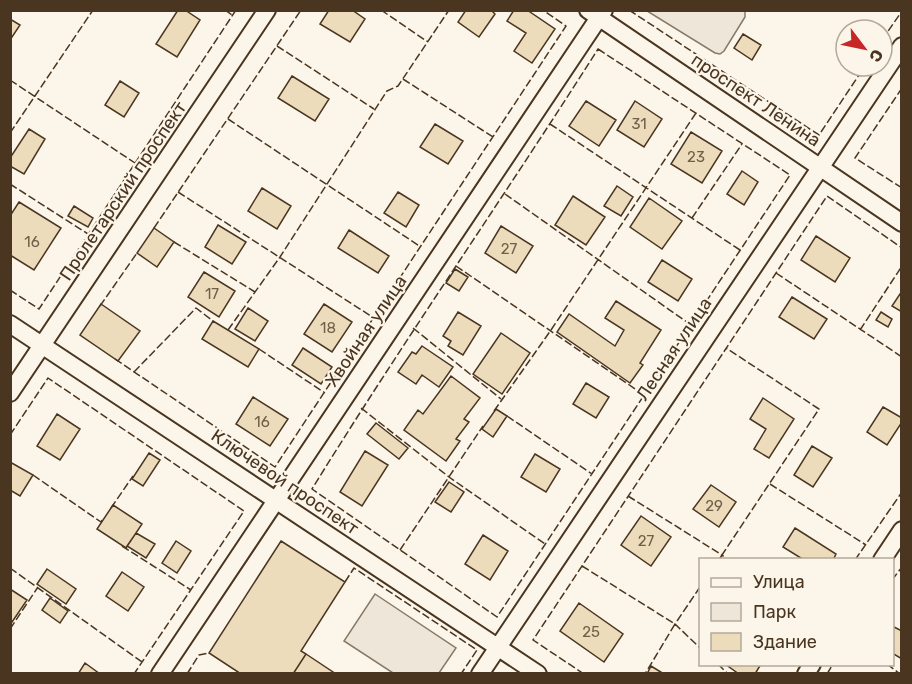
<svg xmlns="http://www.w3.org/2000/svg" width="912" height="684" viewBox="0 0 912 684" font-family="Rubik,sans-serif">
<rect width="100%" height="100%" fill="#fbf6e9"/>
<path fill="#ede6d9" stroke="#887966" stroke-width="1.5" d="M745,10V17L724,51L720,54L715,53L647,11Z
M375,594L456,648L439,673H393L344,641Z"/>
<path fill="#ecdcbc" stroke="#4a3520" stroke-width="1.5" d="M178,10H185L200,20L177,57L156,44Z
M329,10H352L365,19L350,42L320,24Z
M466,10H491L495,14L479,37L458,22Z
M514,10H527L555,29L532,63L514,51L526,33L507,21Z
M10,19L20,25L10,40Z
M743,34L761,45L752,60L734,48Z
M292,76L329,99L315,121L278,98Z
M120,81L139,93L124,117L105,105Z
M586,101L616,120L599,146L569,126Z
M635,101L662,119L644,147L617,130Z
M435,124L463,141L448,164L420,147Z
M29,129L45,139L24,174L10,166V158Z
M691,132L722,151L702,183L671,164Z
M742,171L758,182L744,205L727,194Z
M617,186L633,197L621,216L604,206Z
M262,188L291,206L277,229L248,211Z
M398,192L419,205L406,227L384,213Z
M573,196L605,217L586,245L555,225Z
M649,198L682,221L662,249L630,227Z
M19,202L61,228L34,270L10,255V216Z
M74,206L93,218L88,227L68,216Z
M218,225L246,242L232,264L205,247Z
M501,226L533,246L516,273L485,253Z
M154,228L174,242L157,267L137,253Z
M349,230L389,256L378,273L338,248Z
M816,236L850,258L835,282L801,260Z
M662,260L692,279L678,301L648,282Z
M455,269L468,277L459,291L446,283Z
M204,272L235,291L219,317L188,297Z
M902,291V312L892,306Z
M792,297L827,319L814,339L779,317Z
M616,301L661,330L640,363L643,365L630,383L557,332L569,314L615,346L624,330L605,318Z
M101,304L140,331L118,361L80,335Z
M324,304L352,322L332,352L304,334Z
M248,308L268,321L255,341L235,329Z
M458,312L481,326L463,355L448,346L451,341L443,336Z
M881,312L892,319L888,327L876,320Z
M213,321L259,349L248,367L202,339Z
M501,333L530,353L502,394L473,374Z
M422,346L453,367L439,387L422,375L416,384L398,372L412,352L416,354Z
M303,348L332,367L321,384L292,365Z
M451,376L480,398L464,419L469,422L456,439L460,441L446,461L404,430L418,410L423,414Z
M586,383L609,397L596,418L573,404Z
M253,397L288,419L270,446L236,424Z
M763,398L794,419L769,458L754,449L766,429L750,419Z
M883,407L902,418V422L887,445L867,432Z
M496,409L507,416L493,437L482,429Z
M57,414L80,429L60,460L37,446Z
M376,423L408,448L399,459L367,434Z
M812,446L832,458L813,487L794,475Z
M365,451L388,465L362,506L340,492Z
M149,453L160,460L143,486L132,479Z
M535,454L560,469L546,492L521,477Z
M10,462L33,475L20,496L10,490Z
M449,482L464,492L451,512L435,502Z
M711,485L736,502L719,527L693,509Z
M113,505L142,524L126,548L97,529Z
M641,516L671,537L651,566L621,545Z
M795,528L836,554L833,560H804L783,547Z
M136,533L155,544L146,558L127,546Z
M483,535L508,551L490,580L465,564Z
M176,541L191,551L177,573L162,563Z
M281,541L345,582L301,651L306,654L293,674H241L209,653Z
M47,569L76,589L66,604L37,584Z
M122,572L144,587L128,611L106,596Z
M10,589L27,600L10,625Z
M50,598L68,611L60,623L42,610Z
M579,603L623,634L604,662L560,631Z
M892,626L902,631V659L892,653Z
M306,654L336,674H293Z
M85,663L100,674H78Z
M725,664H761L755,674H739Z
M651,666L664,674H647Z"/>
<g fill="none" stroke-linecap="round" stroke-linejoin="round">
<defs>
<path id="street" d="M588,10L902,223
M10,324L538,674
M10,393L267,10
M882,560L902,530
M160,674L604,10
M480,674L902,46
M806,674L812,664"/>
</defs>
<use href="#street" stroke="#4a3520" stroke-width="20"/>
<use href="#street" stroke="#fbf6e9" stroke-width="16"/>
<path stroke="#4a3520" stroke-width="1.5" stroke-dasharray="8 3" stroke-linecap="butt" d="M225,10L232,15
M381,10L428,42
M629,10L819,135L865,66
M882,40L902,11
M277,46L374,109
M598,49L790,175L497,617L312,489C404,340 504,197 598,49Z
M403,79L493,137
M10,80L135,163
M902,88L855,158L902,188
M228,119L421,247
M550,124L740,250
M10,133L93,10
M10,184L88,234
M178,192L374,318
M505,194L691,325
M692,218L742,144
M154,228L301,10
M174,242L255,292
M456,266L644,395
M776,273L902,357
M10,290L39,309L236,10
M100,306L137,253
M413,328L501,399
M228,330L280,257L387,91L398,86L449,10
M860,330L902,266
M259,349L325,393
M115,359L275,467L566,26L543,10
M134,372L196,308L213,321
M361,408L449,477L545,544
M494,411L551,330L696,113
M507,416L592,474
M10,435L48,378L244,511L134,674
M33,475L101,522L102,520
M770,484L866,545
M628,496L722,555L819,409L726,348
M111,508L133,476
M122,546L191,590
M400,550L483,426
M719,560L722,555L728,560
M855,560L902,492
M582,566L675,624L645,674
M10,568L142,662
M892,580L902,567
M345,582L354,568L477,650L461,674
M700,587L675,624L700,648
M10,629L38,587
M718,664L728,674
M887,664L900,674
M187,674L199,655L209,653
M584,674L533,640L827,196L902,248
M827,674L833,664"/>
</g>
<g text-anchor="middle" stroke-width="4.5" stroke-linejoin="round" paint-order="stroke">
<g font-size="15" fill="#725f47">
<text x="639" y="129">31</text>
<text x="696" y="162">23</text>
<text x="32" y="247">16</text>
<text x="509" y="254">27</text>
<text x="212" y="299">17</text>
<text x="328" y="333">18</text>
<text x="262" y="427">16</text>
<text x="714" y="511">29</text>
<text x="646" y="546">27</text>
<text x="591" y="637">25</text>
</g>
<g font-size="18" fill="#4a3520" stroke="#fbf6e9">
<text transform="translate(756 100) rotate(34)" y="6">проспект Ленина</text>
<text transform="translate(123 191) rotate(-56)" y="6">Пролетарский проспект</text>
<text transform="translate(366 331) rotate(-56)" y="6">Хвойная улица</text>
<text transform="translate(674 349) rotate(-56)" y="6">Лесная улица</text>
<text transform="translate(285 482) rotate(34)" y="6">Ключевой проспект</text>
</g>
</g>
<rect width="912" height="684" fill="none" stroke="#4a3520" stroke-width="24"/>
<rect x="699" y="558" width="195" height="108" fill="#fbf6e9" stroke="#b4a999" stroke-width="1.5"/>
<rect x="711" y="578" width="30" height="9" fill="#fbf6e9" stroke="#b4a999" stroke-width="1.5"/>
<text x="753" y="588" font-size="18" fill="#4a3520">Улица</text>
<rect x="711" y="603" width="30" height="18" fill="#ede6d9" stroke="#b4a999" stroke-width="1.5"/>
<text x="753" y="618" font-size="18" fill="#4a3520">Парк</text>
<rect x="711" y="633" width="30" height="18" fill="#ecdcbc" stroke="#b4a999" stroke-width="1.5"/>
<text x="753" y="648" font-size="18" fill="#4a3520">Здание</text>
<g transform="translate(864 48) rotate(122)"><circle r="28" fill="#fbf6e9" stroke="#b4a999" stroke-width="1.5"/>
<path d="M0-4.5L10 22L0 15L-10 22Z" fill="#c62828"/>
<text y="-9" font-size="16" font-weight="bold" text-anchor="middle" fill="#4a3520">С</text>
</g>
</svg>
